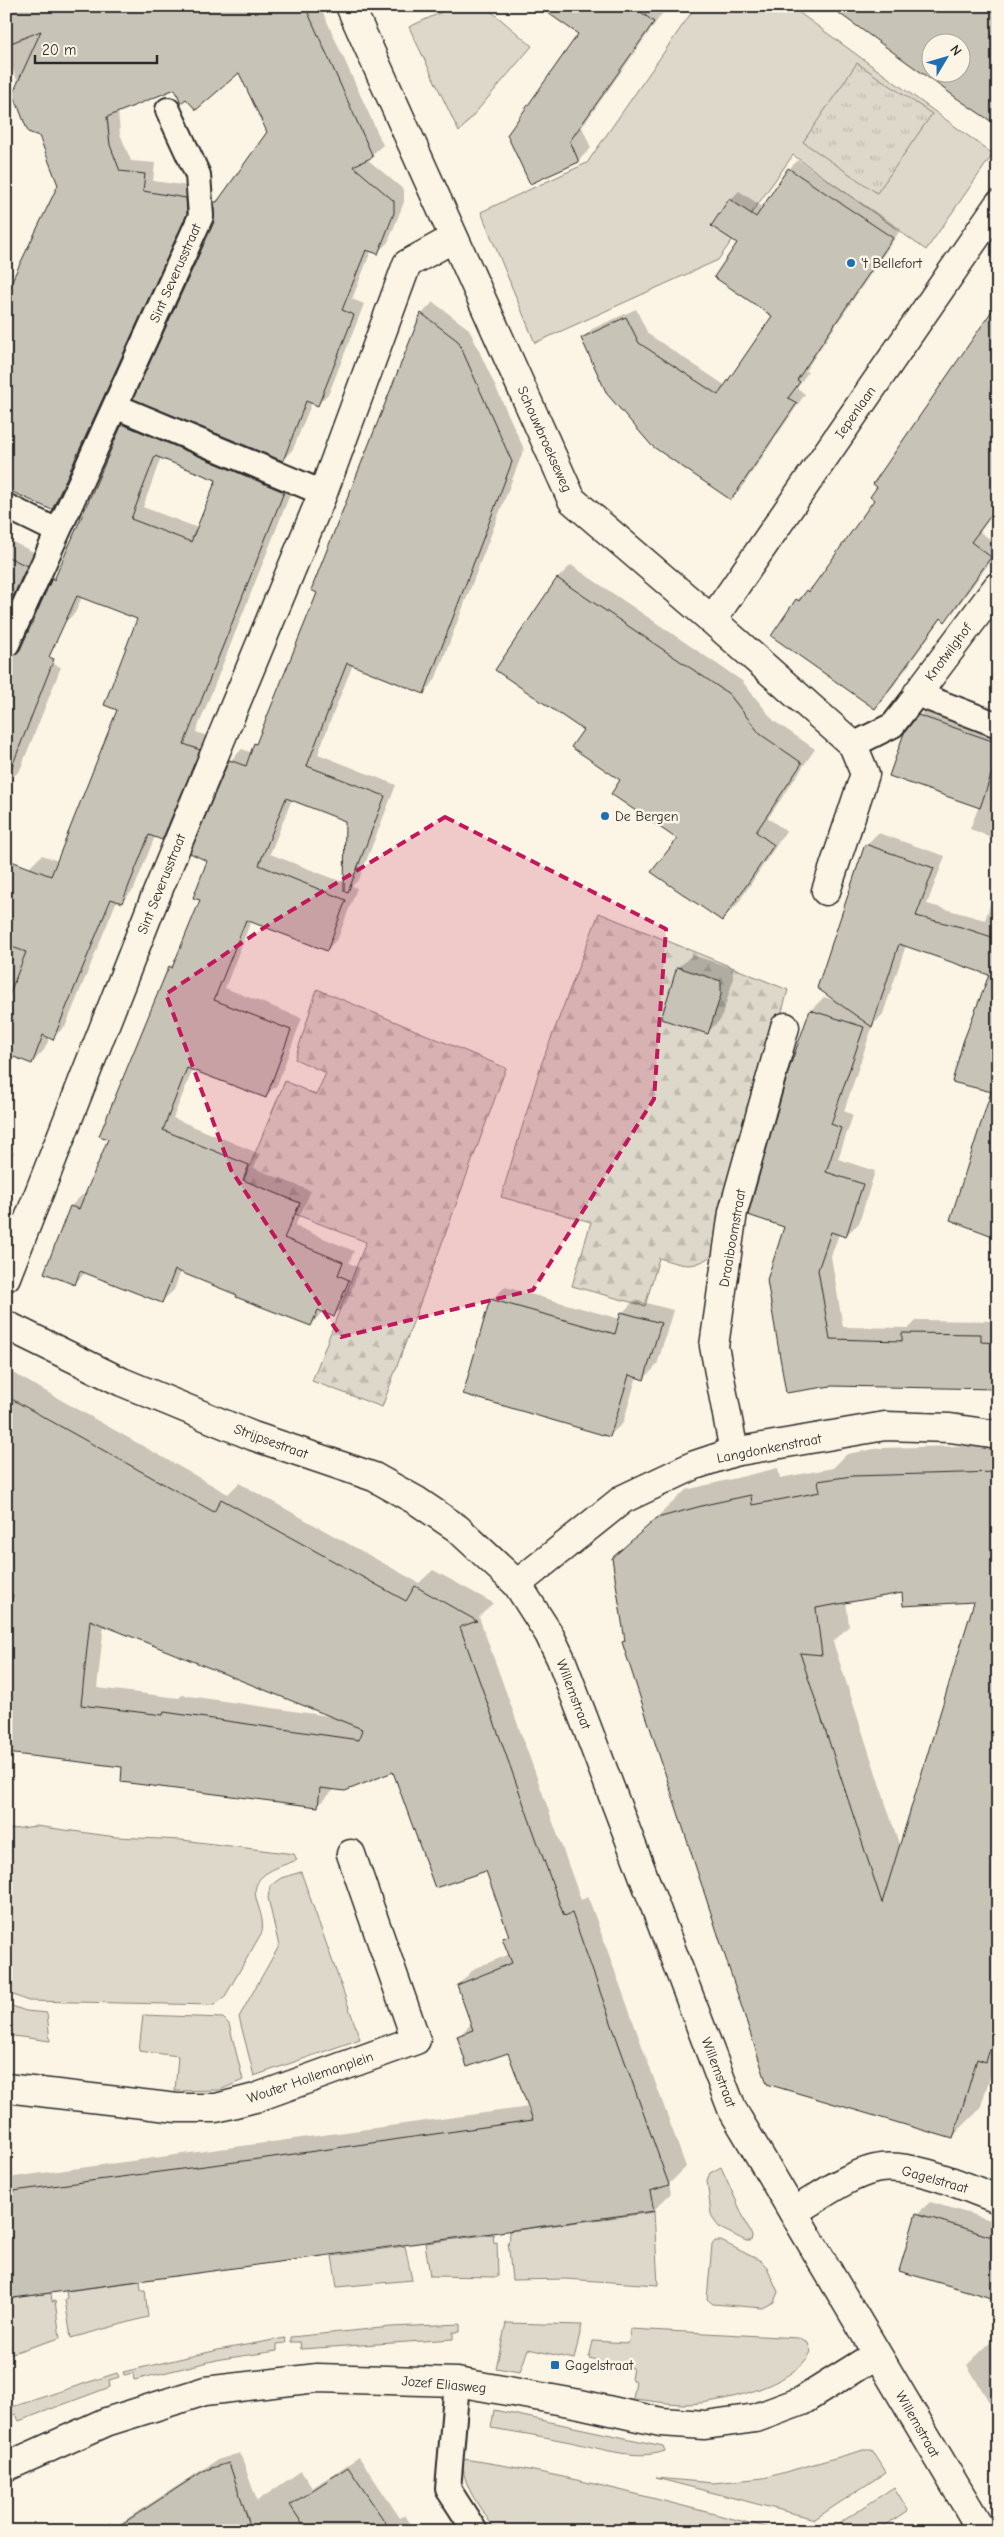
<svg xmlns="http://www.w3.org/2000/svg" width="1004" height="2537" viewBox="0 0 1004 2537" font-family="'Comic Neue',sans-serif">
<defs>
<pattern id="forest-firs" width="22" height="20" patternUnits="userSpaceOnUse" patternTransform="scale(1.25)"><rect width="22" height="20" fill="#ded8ca"/><path d="M5 1l3.5 6h-7zM16 11l3.5 6h-7z" fill="#bfbaae"/></pattern>
<pattern id="park-tufts" width="24" height="20" patternUnits="userSpaceOnUse" patternTransform="scale(1.25)"><rect width="24" height="20" fill="#ded8ca"/><path d="M3 7l-1-3M5 7V3M7 7l1-3M15 17l-1-3M17 17v-4M19 17l1-3" fill="none" stroke="#bfbaae"/></pattern>
</defs>
<rect width="100%" height="100%" fill="#fcf5e5"/>
<filter id="ink" filterUnits="userSpaceOnUse"><feTurbulence type="fractalNoise" baseFrequency=".02" numOctaves="2"/><feDisplacementMap in="SourceGraphic" scale="10" xChannelSelector="R" yChannelSelector="G"/><feConvolveMatrix kernelMatrix="1 2 1 2 8 2 1 2 1" color-interpolation-filters="sRGB"/></filter>
<g filter="url(#ink)">
<path fill="#ded8ca" stroke="#84827a" d="M455,6H485L532,46L459,132L409,27Z
M696,6H790L993,154L926,250L793,155L718,260L535,343L481,212L587,163Z
M36,1826L116,1837L182,1840L294,1854L297,1860C280,1867 250,1873 256,1898C259,1911 264,1918 262,1932L224,1998L214,2005L28,2001L6,1992V1830Z
M301,1872L360,2039L254,2076L239,2017L279,1946L268,1898L270,1886L281,1878Z
M6,2004L26,2011L47,2013L50,2041L6,2035Z
M143,2015L223,2018L229,2024L243,2080L220,2090L175,2091L178,2056L139,2051Z
M721,2167L752,2236L751,2241H746L720,2228L715,2222L711,2214L707,2180L710,2173Z
M654,2212L658,2285L565,2279L512,2280L508,2241L510,2240L509,2231Z
M493,2234L494,2243L497,2242L498,2277L430,2276L425,2243Z
M715,2241H721L761,2261L767,2267L778,2292L774,2302L763,2308L713,2304L707,2299L712,2245Z
M405,2246L412,2280L337,2287L332,2256Z
M140,2281L141,2290H145L148,2317L71,2338L65,2300L67,2299L66,2291Z
M51,2293L52,2302L55,2301L60,2338L6,2355V2299Z
M506,2323L582,2325L574,2359L528,2349L520,2372L496,2368Z
M460,2324V2332H453V2339L301,2349L300,2342H291V2337L391,2327Z
M630,2329L798,2338L808,2343L811,2352C794,2386 719,2404 683,2404C666,2404 649,2400 633,2399L636,2381L631,2379L633,2368L589,2358L593,2341L629,2343Z
M285,2338L286,2343L277,2344V2351L221,2359L134,2380L133,2373L124,2375L123,2372L218,2350Z
M117,2373L119,2377L109,2380L110,2387L19,2421L16,2414L7,2418L6,2409Z
M494,2410L663,2446L665,2451C635,2462 594,2446 565,2441C540,2436 516,2432 491,2428Z
M864,2450H872L886,2472L815,2519L656,2478L713,2483L764,2478Z
M463,2459C571,2474 676,2505 781,2531H496C482,2509 461,2487 463,2459Z
M894,2487L908,2510L877,2531H828Z"/>
<path fill="url(#forest-firs)" stroke="#84827a" d="M599,913L788,990L714,1253C694,1271 682,1265 659,1258L645,1306L572,1286L591,1222L501,1197L541,1065Z
M317,989L506,1068L382,1407L312,1381L366,1242L295,1214L300,1203L280,1195L236,1199L285,1081L316,1095L326,1073L295,1059Z"/>
<path fill="url(#park-tufts)" stroke="#84827a" d="M857,63L932,114L877,193L803,142Z"/>
<path fill="#0003" fill-rule="evenodd" d="M6,6H320L383,145L367,159L404,190V202L388,242L377,253L371,251L352,299L364,304L329,393L318,404L312,402L293,449L283,460L215,222V202L226,192L268,132L240,71L175,88L118,111L120,134L131,161L155,163L153,181L196,187L197,202L63,498L52,509L60,185L6,53Z
M541,6H663L666,8L582,127L591,148L578,161L531,183L580,34Z
M832,6H998V124ZM932,42H962V72H932Z
M798,160L901,229L805,371L808,372L797,388L805,394L740,490L731,499L583,338L592,329L636,309L648,334L726,386L773,315L739,243L730,200L739,191L763,207L789,169Z
M433,302L469,329L524,449L435,680L424,692L353,664L331,719L318,754L396,785L359,879L352,886L357,888L338,938L327,950L251,921L225,988L302,1018L277,1085L265,1096L193,1069L173,1118L260,1154L254,1168L311,1191L295,1226L354,1251L349,1263L360,1268L346,1304L334,1315L323,1311L311,1325L181,1271L174,1290L162,1301L86,1272L74,1284L71,1206L82,1195L86,1196L109,1138L170,967L177,960L201,899L230,761L242,749L252,753L260,739L319,592L422,314ZM292,799L346,820L345,883L270,854Z
M136,412L296,479L196,732L211,737L174,826L162,839L155,836L134,889L122,902L117,900L66,1025L53,1038L50,1037L44,1050L32,1063L6,1053V925L29,868L42,855L58,861L118,709L138,618L82,597L75,613L62,625L53,579L58,574L123,425ZM161,457L218,480L198,528L143,507Z
M876,500L998,506L980,532L998,545V551L955,610L945,620L942,618L885,698L875,708L797,600L818,581Z
M6,539L38,554L23,588L11,600L6,598Z
M571,565L742,681L774,721L815,749L768,818L786,831L736,906L722,919L679,839L622,780L585,730L558,578Z
M6,646L61,667L20,770L6,784Z
M930,705L998,728V840L970,829L979,806L919,716Z
M878,833L945,856L927,904L985,920L998,880V1092L991,974L906,945L883,1014L873,1025L844,1111L853,1115L838,1159L875,1171L859,1223L845,1236L839,1234L831,1256L843,1327L909,1328L917,1320L994,1321L993,1330H998V1388L831,1384L786,1226L811,1010L824,997L836,1001L866,845Z
M692,955L733,968V981L721,1019L707,1033L678,968Z
M6,1149L14,1153L6,1163Z
M505,1287L620,1319L622,1313L635,1300L673,1310L657,1365L644,1379L637,1376L623,1423L609,1436L491,1300Z
M6,1369L228,1494L239,1483L419,1583L433,1570L493,1603L479,1617L581,1900L588,1897L686,2167L669,2184L671,2193L654,2210L6,2298V2178L529,2107L509,2052L459,2036L472,2023L458,1985L475,1968L510,1954L504,1938L509,1933L486,1869L394,1771L335,1789L318,1805L123,1766L6,1752V1600H9L24,1563L6,1545ZM104,1624L335,1717L182,1695L179,1698L97,1688Z
M998,1445V2051L980,2109L952,2137L623,1642L626,1639L613,1558L686,1490L778,1468L780,1478L833,1468L847,1454L880,1448ZM903,1592L975,1601L900,1847L833,1642L849,1626L846,1601Z
M930,2202L998,2222V2299L917,2214Z
M998,2335V2417L967,2365Z
M240,2453L257,2501L301,2471L312,2488L359,2457L400,2518L405,2515L415,2531H97L110,2522L113,2528L217,2460Z
M964,2518L972,2531H946Z"/>
<path fill="#c8c3b7" stroke="#2b2b2b" fill-rule="evenodd" d="M6,6H305L373,157L353,166L394,201V213L378,254L366,250L342,310L354,315L318,406L306,401L283,461L133,399L214,222V202H217L267,132L239,73L196,110L186,99L181,103L175,89L107,117L110,145L120,171L145,174L143,191L186,198L187,214L52,510L6,489V293L58,185L39,136L28,132L13,93L41,31L6,45Z
M538,6H633L654,22L570,141L579,162L530,184L507,135L578,34Z
M829,6H998V126L958,99ZM932,42H962V72H932Z
M788,168L893,238L797,380L800,382L788,398L797,403L731,500L652,446L607,394L581,338L626,317L639,343L718,395L772,316L714,277L737,243L711,226L729,199L756,217Z
M998,302V506L971,542L991,557L945,622L941,618L875,709L771,636L796,599L799,601L807,590L809,592L874,500L870,497L877,487L873,484Z
M421,313L458,341L512,462L424,694L347,663L320,732L307,766L385,796L348,892L344,891L345,821L286,798L259,865L346,900L327,951L246,920L214,1000L291,1030L266,1098L187,1068L163,1130L249,1165L243,1180L300,1203L284,1238L343,1262L338,1275L349,1280L334,1317L318,1310L311,1326L236,1297L237,1295L175,1270L162,1303L80,1271L75,1285L44,1273L70,1206L79,1209L108,1139L99,1136L169,966L172,968L200,900L193,898L207,861L190,853L229,760L246,766L254,743L256,744L317,593L311,590Z
M122,424L284,492L184,744L200,750L162,840L149,835L122,903L111,899L53,1040L43,1035L32,1064L6,1054V1003L26,952L6,945V859L51,876L117,710L104,705L137,619L77,596L49,657L54,659L9,774H6V657L15,655L20,650L52,578L54,580ZM155,456L216,480L191,542L131,519Z
M6,556L27,566L6,612Z
M557,578L729,694L760,734L802,763L756,832L774,845L722,921L651,872L677,839L611,794L620,780L571,747L583,730L495,670Z
M918,715L998,743V755L980,808L889,776L904,733Z
M865,844L934,868L916,916L961,927L998,939V1238L950,1220L991,1092L996,1093L952,1082L963,1042L989,975L899,944L872,1027L817,988Z
M677,967L721,981V995L708,1034L661,1019Z
M810,1010L864,1027L831,1124L841,1128L826,1172L863,1184L846,1237L831,1232L818,1270L830,1339L902,1341V1333L981,1334V1342L998,1343V1389L831,1386L786,1393L767,1280L784,1227L748,1215L790,1066Z
M490,1299L615,1334L621,1312L661,1323L644,1380L629,1375L610,1437L463,1394Z
M6,1396L214,1512L221,1499L406,1601L415,1586L477,1621L460,1627L564,1916L572,1913L669,2185L650,2191L654,2211L6,2299V2192L266,2158L533,2120L508,2053L467,2067L457,2036L473,2030L457,1985L512,1963L502,1938L509,1936L486,1871L435,1888L393,1772L345,1791L320,1788L318,1807L121,1782L122,1767L6,1753V1622L13,1595L6,1591ZM90,1620L362,1729L359,1740L164,1712L163,1715L81,1705Z
M998,1472V2022L986,2062L977,2059L953,2139L767,2084L622,1642L625,1641L612,1558L657,1518L709,1504L751,1495L752,1505L820,1492L818,1481L852,1476ZM902,1593L903,1606L974,1602L882,1903L800,1653L822,1655L816,1608Z
M916,2213L998,2239V2300L899,2271Z
M229,2463L252,2531H111L205,2470Z
M348,2467L369,2498L391,2531H307L290,2505Z"/>
<g fill="none" stroke-linecap="round" stroke-linejoin="round">
<defs>
<path id="service" d="M115,406L323,493
M6,506L57,531
M7,644L201,216L198,175L168,110
M853,745L893,725L917,694L998,725
M457,2382L448,2489L475,2531"/>
<path id="minor" d="M350,6L572,500L712,620L853,745L865,774L826,891
M712,620L998,205
M917,694L998,586
M6,1277L150,910L323,493L407,264L454,238
M734,1452L714,1346L733,1212L785,1027
M517,1584L623,1499L695,1465L734,1452L885,1426L950,1428L998,1435
M6,2088L177,2108H216L255,2098L416,2040L351,1854
M793,2212C818,2198 846,2176 875,2169C910,2161 964,2187 998,2199"/>
<path id="tertiary" d="M6,1325L122,1382L253,1436L374,1477L417,1501L457,1528L517,1584L549,1634L561,1659L732,2109L982,2531
M6,2467L106,2422L205,2391L317,2378L457,2382L580,2404L661,2422L705,2425L756,2418L802,2401L877,2354"/>
</defs>
<use href="#service" stroke="#2b2b2b" stroke-width="28"/>
<use href="#minor" stroke="#2b2b2b" stroke-width="31"/>
<use href="#tertiary" stroke="#2b2b2b" stroke-width="31"/>
<use href="#service" stroke="#fcf5e5" stroke-width="24"/>
<use href="#minor" stroke="#fcf5e5" stroke-width="28"/>
<use href="#tertiary" stroke="#fcf5e5" stroke-width="28"/>
</g>
</g>
<path fill="#c2185b" fill-opacity="0.2" stroke="#c2185b" stroke-width="4" stroke-dasharray="10 6" stroke-linejoin="round" d="M445,817L666,929L654,1099L533,1290L341,1337L231,1170L166,994L274,921Z"/>
<g fill="#1f6fb2" stroke="#fcf5e5" stroke-width="2">
<circle cx="851" cy="263" r="5"/>
<circle cx="605" cy="816" r="5"/>
<rect x="550" y="2360" width="10" height="10" rx="2.5"/>
</g>
<g text-anchor="middle" stroke-width="5" stroke-linejoin="round" paint-order="stroke">
<g font-size="14" fill="#2b2b2b" stroke="#fcf5e5" text-anchor="start">
<text x="861" y="268">'t Bellefort</text>
<text x="615" y="821">De Bergen</text>
<text x="565" y="2370">Gagelstraat</text>
</g>
<g font-size="14" fill="#2b2b2b" stroke="#fcf5e5">
<text transform="translate(175 273) rotate(-66)" y="5">Sint Severusstraat</text>
<text transform="translate(855 412) rotate(-55)" y="5">Iepenlaan</text>
<text transform="translate(545 439) rotate(66)" y="5">Schouwbroekseweg</text>
<text transform="translate(948 652) rotate(-53)" y="5">Knotwilghof</text>
<text transform="translate(161 884) rotate(-68)" y="5">Sint Severusstraat</text>
<text transform="translate(732 1238) rotate(-80)" y="5">Draaiboomstraat</text>
<text transform="translate(271 1441) rotate(20)" y="5">Strijpsestraat</text>
<text transform="translate(769 1448) rotate(-11)" y="5">Langdonkenstraat</text>
<text transform="translate(574 1694) rotate(69)" y="5">Willemstraat</text>
<text transform="translate(719 2072) rotate(69)" y="5">Willemstraat</text>
<text transform="translate(310 2077) rotate(-19)" y="5">Wouter Hollemanplein</text>
<text transform="translate(935 2179) rotate(16)" y="5">Gagelstraat</text>
<text transform="translate(444 2384) rotate(5)" y="5">Jozef Eliasweg</text>
<text transform="translate(918 2424) rotate(60)" y="5">Willemstraat</text>
</g>
</g>
<rect width="1004" height="2537" fill="none" stroke="#fcf5e5" stroke-width="25"/>
<rect x="12" y="12" width="979" height="2512" fill="none" stroke="#2b2b2b" stroke-width="2" filter="url(#ink)"/>
<g transform="translate(946 58) rotate(52)"><circle r="24" fill="#fcf5e5" stroke="#a8a49b"/>
<path d="M0-4L9 19L0 12L-9 19Z" fill="#1f6fb2"/>
<text y="-8" font-size="14" font-weight="bold" text-anchor="middle" fill="#2b2b2b">N</text>
</g>
<path d="M35 55v8h122v-8" fill="none" stroke="#2b2b2b" stroke-width="2.5"/>
<text x="42" y="55" font-size="15" fill="#2b2b2b" stroke="#fcf5e5" stroke-width="4" paint-order="stroke">20 m</text>
</svg>
